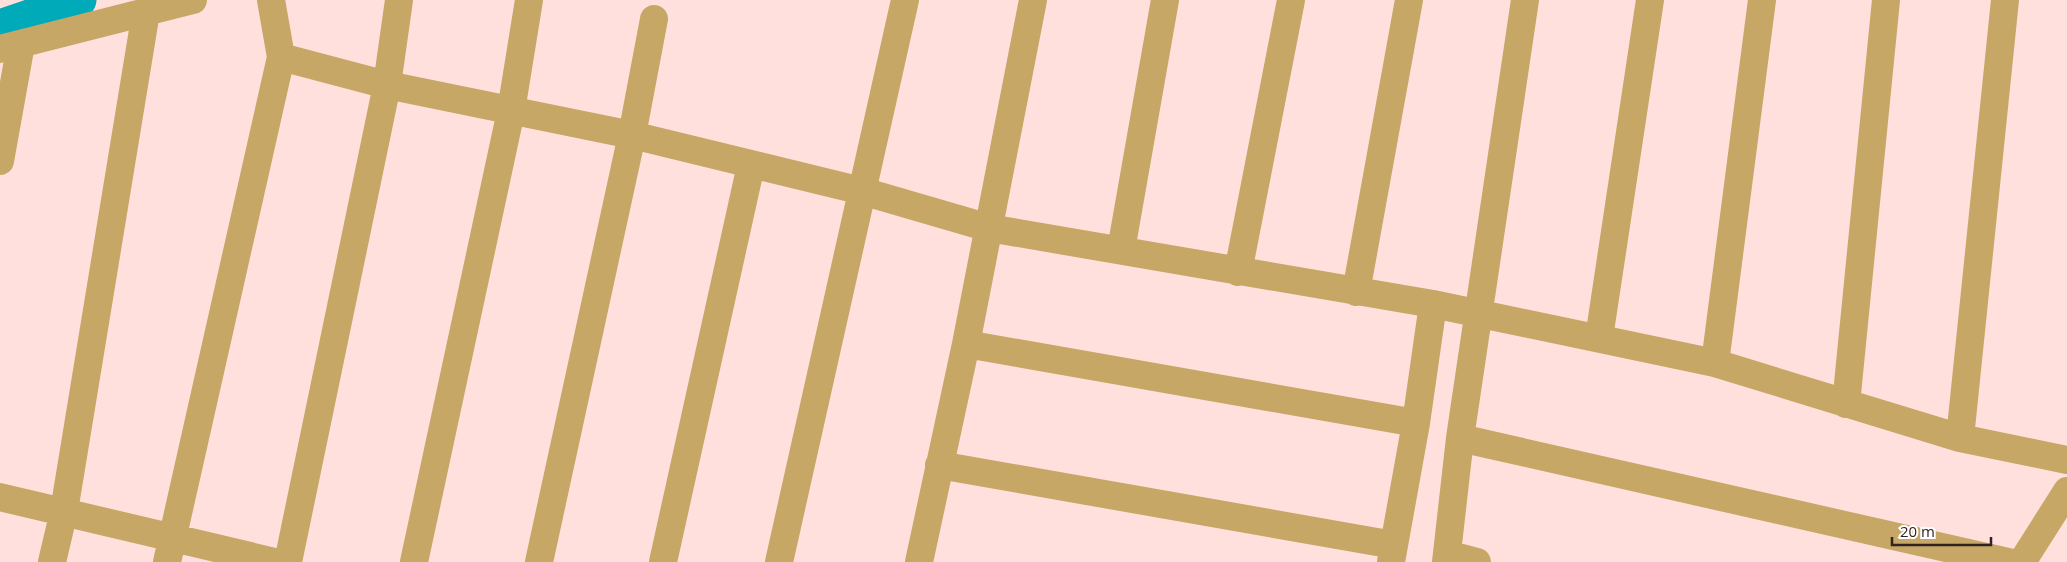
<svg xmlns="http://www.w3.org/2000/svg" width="2067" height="562" viewBox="0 0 2067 562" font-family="'Open Sans',sans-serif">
<rect width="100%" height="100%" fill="#ffe0dd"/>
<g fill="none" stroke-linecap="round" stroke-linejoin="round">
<path stroke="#00aab8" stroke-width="35" d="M0,27L79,0"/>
<path stroke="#c6a766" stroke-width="28" d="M0,49L193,0
M281,57L387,85L632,135L862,191L989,228L1433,304L1715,363L1960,438L2067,460
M0,161L21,44
M1121,250L1165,0
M1238,272L1291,0
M1356,292L1409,0
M1599,338L1650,0
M966,344L1416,423
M1715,363L1762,0
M1846,404L1886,0
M1460,438L2008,562
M1960,438L2005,0
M939,465L1394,545
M0,497L275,562
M1447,554L1477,562
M52,562L64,511L146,12
M167,562L281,57L271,0
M288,562L387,85L399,0
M414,562L511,111L529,0
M539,562L632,135L654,19
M663,562L751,165
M779,562L905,0
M919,562L966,344L1033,0
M1391,562L1416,423L1433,304
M1446,562L1460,438L1525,0
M2022,562L2067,491"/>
</g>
<path d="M1892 537v8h99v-8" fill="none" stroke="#332120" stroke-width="2.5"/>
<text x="1900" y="537" font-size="15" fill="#332120" stroke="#ffffff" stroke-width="4" paint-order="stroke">20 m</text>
</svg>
